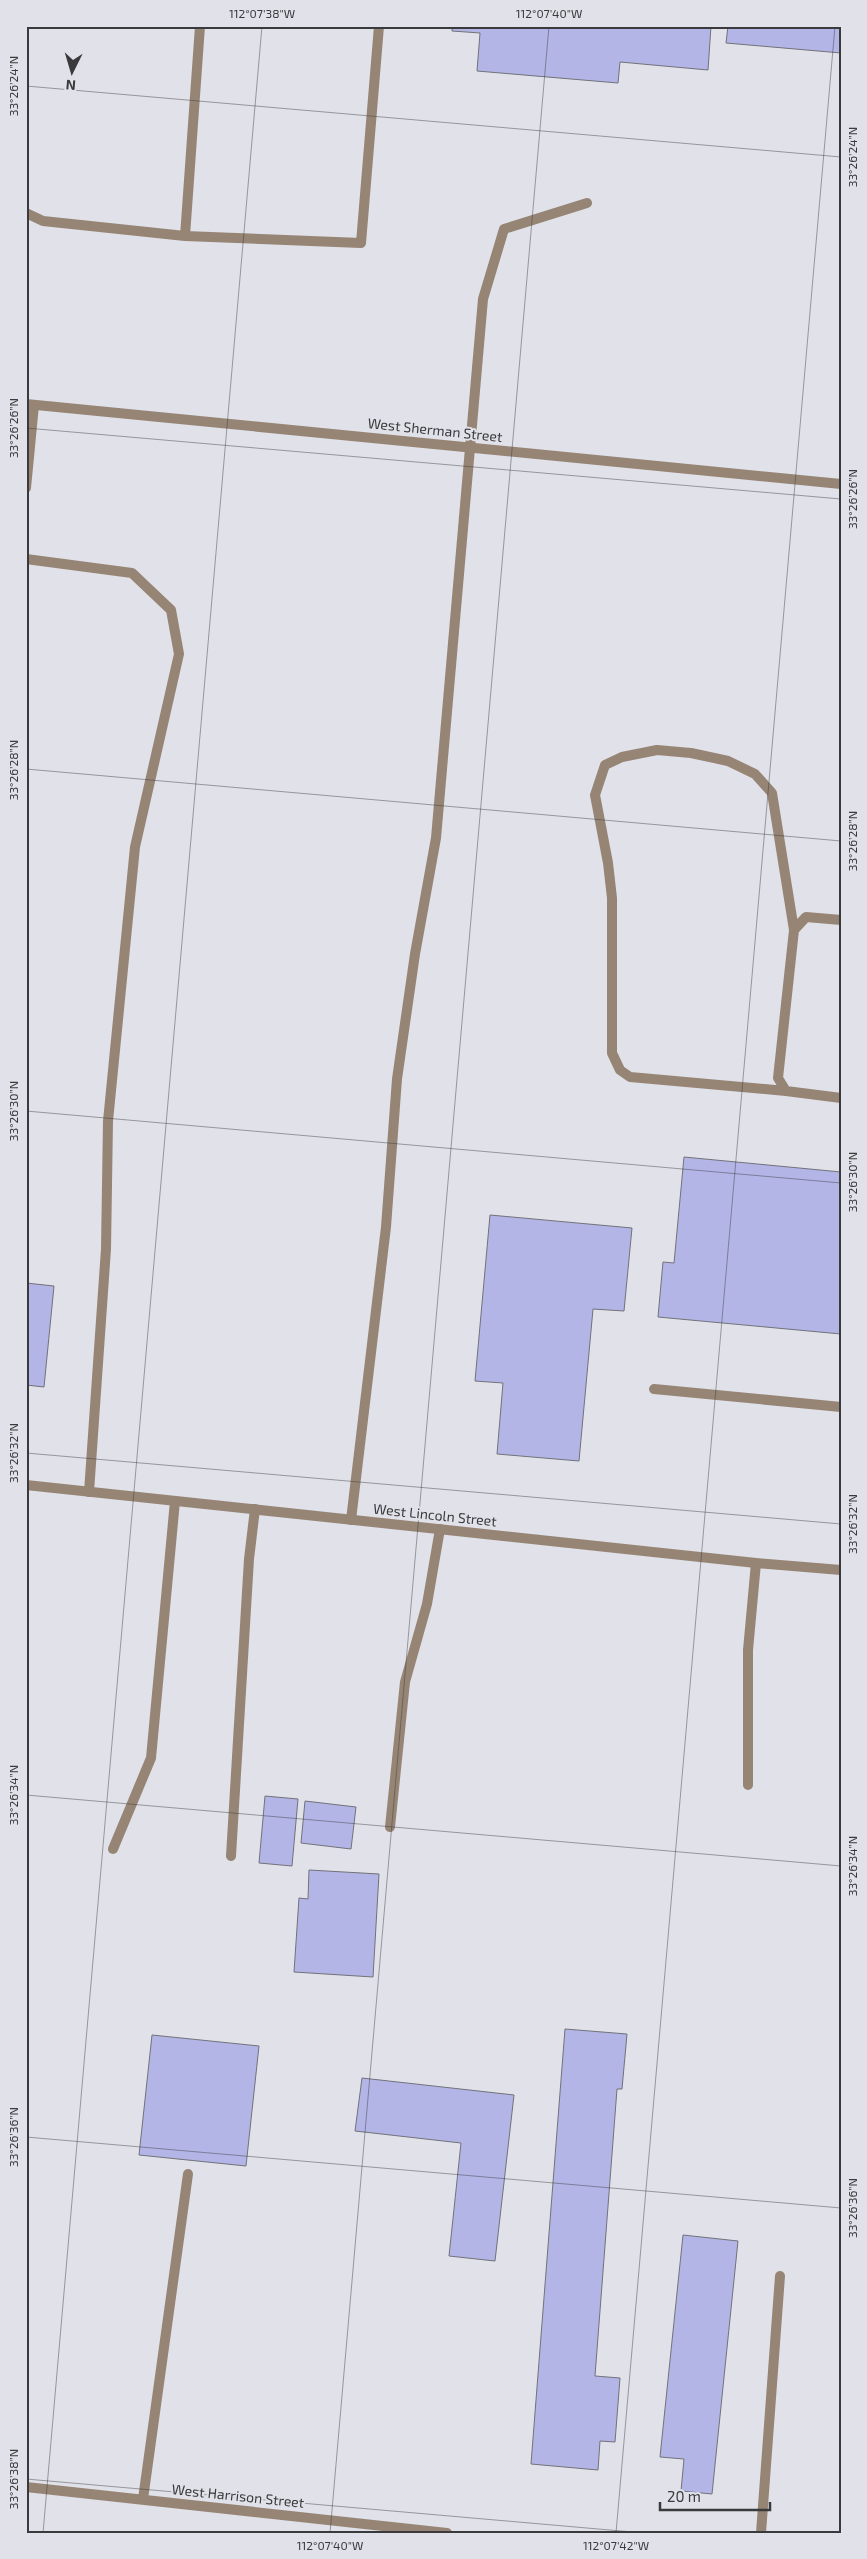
<svg xmlns="http://www.w3.org/2000/svg" width="867" height="2559" viewBox="0 0 867 2559" font-family="'Exo 2',sans-serif">
<rect width="100%" height="100%" fill="#e1e1e9"/>
<path fill="#b3b5e6" stroke="#717279" d="M452,26H711L708,70L620,62L618,83L477,71L480,33L452,31Z
M728,26H841V53L726,43Z
M684,1157L841,1172V1334L658,1317L663,1262L674,1263Z
M490,1215L632,1228L624,1311L593,1309L579,1461L497,1454L503,1383L475,1381Z
M26,1283L54,1286L44,1387L26,1385Z
M265,1796L298,1799L292,1866L259,1863Z
M305,1801L356,1807L351,1849L301,1843Z
M309,1870L379,1874L373,1977L294,1972L299,1898L308,1899Z
M565,2029L627,2034L622,2089H617L595,2376L620,2378L615,2442L600,2441L598,2470L531,2464Z
M152,2035L259,2046L246,2166L139,2155Z
M362,2078L514,2095L495,2261L449,2256L461,2143L355,2131Z
M683,2235L738,2241L712,2494L681,2491L684,2459L660,2457Z"/>
<g fill="none" stroke-linecap="round" stroke-linejoin="round">
<path stroke="#968575" stroke-width="10" d="M26,213L43,221L185,236L361,243L379,26
M185,236L200,26
M26,488L34,405
M26,559L132,573L171,610L179,654L135,847L108,1121L106,1249L89,1492
M841,920L806,917L794,930L778,1078L786,1091L841,1098
M786,1091L630,1077L620,1070L612,1053V898L608,863L595,795L605,765L622,757L657,750L691,753L728,761L755,774L772,793L794,930
M654,1389L841,1407
M351,1520L386,1227L397,1079L415,954L436,838L483,299L504,229L587,203
M748,1785V1650L756,1563
M390,1827L405,1682L427,1604L440,1529
M113,1849L151,1758L175,1501
M231,1856L249,1559L255,1509
M143,2499L188,2174
M761,2533L780,2276"/>
<path stroke="#968575" stroke-width="10" d="M26,404L841,484
M26,2487L447,2533"/>
<path stroke="#968575" stroke-width="10" d="M26,1485L756,1563L841,1570"/>
</g>
<path fill="none" stroke="#3a3a3d" stroke-width="1" stroke-opacity="0.45" d="M26,86L841,157M26,428L841,499M26,769L841,841M26,1111L841,1183M26,1453L841,1524M26,1795L841,1866M26,2137L841,2208M26,2479L644,2533M43,2533L262,26M330,2533L549,26M616,2533L835,26"/>
<g text-anchor="middle" stroke-width="4" stroke-linejoin="round" paint-order="stroke">
<g font-size="14" fill="#3a3a3d" stroke="#e1e1e9">
<text transform="translate(435 430) rotate(6)" y="5">West Sherman Street</text>
<text transform="translate(435 1515) rotate(6)" y="5">West Lincoln Street</text>
<text transform="translate(238 2496) rotate(6)" y="5">West Harrison Street</text>
</g>
</g>
<rect width="867" height="2559" fill="none" stroke="#e1e1e9" stroke-width="55"/>
<g transform="translate(72 72) rotate(185)" stroke="#e1e1e9" stroke-width="4" paint-order="stroke">
<path d="M0-4L9 19L0 12L-9 19Z" fill="#3a3a3d"/>
<text y="-8" font-size="14" font-weight="bold" text-anchor="middle" fill="#3a3a3d">N</text>
</g>
<path d="M660 2502v8h110v-8" fill="none" stroke="#3a3a3d" stroke-width="2.5"/>
<text x="667" y="2502" font-size="15" fill="#3a3a3d" stroke="#e1e1e9" stroke-width="4" paint-order="stroke">20 m</text>
<rect x="28" y="28" width="812" height="2504" fill="none" stroke="#3a3a3d" stroke-width="2"/>
<g font-size="12" text-anchor="middle" fill="#3a3a3d">
<text x="262" y="18">112°07'38"W</text>
<text x="549" y="18">112°07'40"W</text>
<text transform="translate(14 86) rotate(-90)" y="4">33°26'24"N</text>
<text transform="translate(853 157) rotate(-90)" y="4">33°26'24"N</text>
<text transform="translate(14 428) rotate(-90)" y="4">33°26'26"N</text>
<text transform="translate(853 499) rotate(-90)" y="4">33°26'26"N</text>
<text transform="translate(14 770) rotate(-90)" y="4">33°26'28"N</text>
<text transform="translate(853 841) rotate(-90)" y="4">33°26'28"N</text>
<text transform="translate(14 1111) rotate(-90)" y="4">33°26'30"N</text>
<text transform="translate(853 1182) rotate(-90)" y="4">33°26'30"N</text>
<text transform="translate(14 1453) rotate(-90)" y="4">33°26'32"N</text>
<text transform="translate(853 1524) rotate(-90)" y="4">33°26'32"N</text>
<text transform="translate(14 1795) rotate(-90)" y="4">33°26'34"N</text>
<text transform="translate(853 1866) rotate(-90)" y="4">33°26'34"N</text>
<text transform="translate(14 2137) rotate(-90)" y="4">33°26'36"N</text>
<text transform="translate(853 2208) rotate(-90)" y="4">33°26'36"N</text>
<text transform="translate(14 2479) rotate(-90)" y="4">33°26'38"N</text>
<text x="330" y="2550">112°07'40"W</text>
<text x="616" y="2550">112°07'42"W</text>
</g>
</svg>
